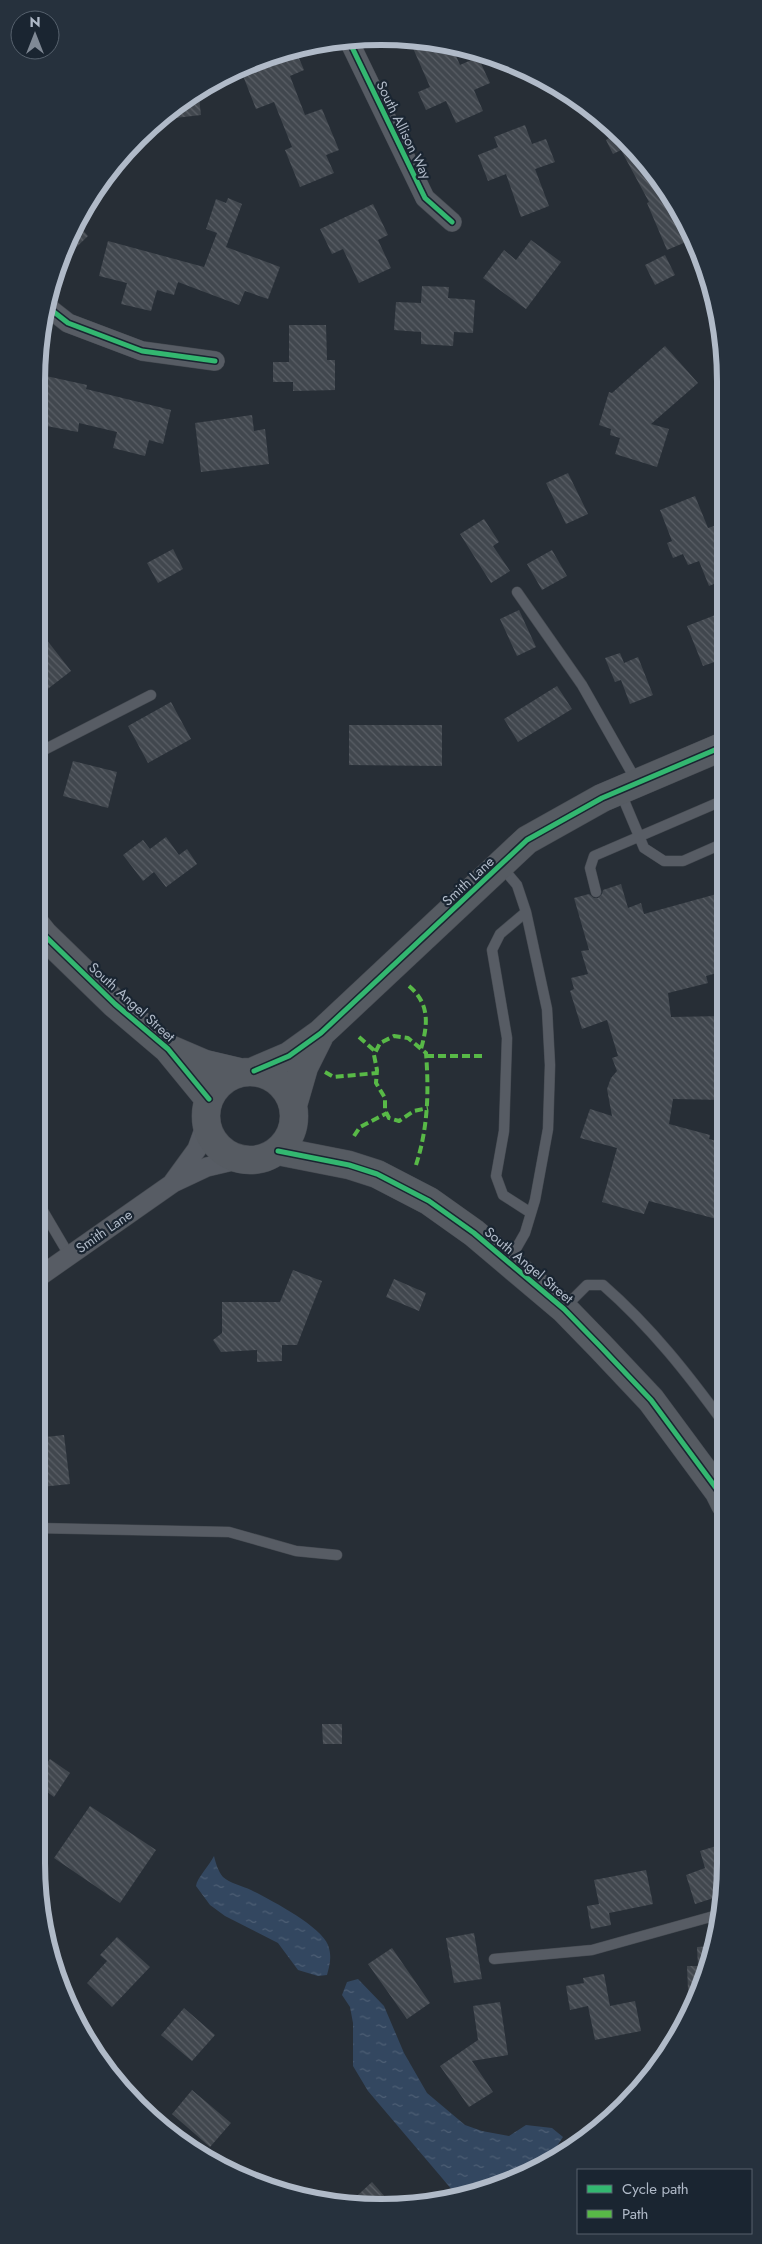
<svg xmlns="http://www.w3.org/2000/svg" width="762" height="2244" viewBox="0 0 762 2244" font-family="Jost,sans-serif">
<defs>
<pattern id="water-ripples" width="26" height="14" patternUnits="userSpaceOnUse" patternTransform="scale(1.25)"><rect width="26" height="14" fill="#334760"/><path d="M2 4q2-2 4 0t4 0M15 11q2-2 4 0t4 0" fill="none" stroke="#4e5f75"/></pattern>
<pattern id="building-back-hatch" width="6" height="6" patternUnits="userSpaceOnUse" patternTransform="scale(1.25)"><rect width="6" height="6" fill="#41474e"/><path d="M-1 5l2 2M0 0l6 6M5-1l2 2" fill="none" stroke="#5a5f66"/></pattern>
</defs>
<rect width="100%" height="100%" fill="#272e36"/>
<path fill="url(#water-ripples)" d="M214,1856C216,1864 218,1871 223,1877C229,1883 243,1886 251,1890C269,1899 321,1926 328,1945C332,1956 330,1964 327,1975L318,1976L298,1970L278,1943L225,1916L210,1905L196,1886C197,1878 209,1866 214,1856Z
M358,1979L384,2006L404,2053L427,2093L465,2125L482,2131L509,2136L526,2125L552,2128L563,2137L549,2158L509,2182L471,2196L459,2198L368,2091L353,2066V2023L350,2007L342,1995L347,1982Z"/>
<path fill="url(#building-back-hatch)" d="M409,39L451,44L460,65L478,57L490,83L474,90L483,111L456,123L446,101L426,110L418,92L430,87Z
M296,51L304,70L290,76L305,115L322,109L339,150L326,155L334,173L300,187L285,150L292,147L274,102L256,109L240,68L249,62L283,52L284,55Z
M198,90L201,115L158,120L190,94Z
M525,125L532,144L546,139L555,162L535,169L549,206L521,217L506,174L488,181L478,155L498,147L494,137Z
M618,132L625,137L690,229L693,239L667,250L647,203L649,202L621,150L613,154L606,140Z
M228,198L242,204L226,247L280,267L268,299L245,291L239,305L178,282L174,295L157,290L151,311L121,304L127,283L99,276L108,241L204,267L217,233L206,229L216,199L226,203Z
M373,204L388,235L378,240L391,268L359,283L343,249L332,254L320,229Z
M76,223L88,236L58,265L63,249Z
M531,240L561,262L526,309L483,278L504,250L516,260Z
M665,255L675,275L655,285L645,265Z
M422,286L449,287L448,298L475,300L473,333L454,332L453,346L421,344V332L394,330L396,302L421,303Z
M289,325H326L327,360H335V390L293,391V382H273V362H289Z
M665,346L698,383L651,424L669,429L657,467L615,454L620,438L610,435L611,429L599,425L609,392L612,393Z
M37,374L87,385L86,389L171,410L163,444L149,440L145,456L113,448L117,432L79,423L78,432L36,424Z
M252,415L254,431L265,429L269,464L201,472L195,423Z
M568,473L588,514L566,524L546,483Z
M695,496L708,528L720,524L723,531V580L709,586L699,561L688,565L683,554L673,558L667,543L672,541L660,510Z
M484,519L499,542L493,546L510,571L491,583L460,534Z
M173,549L183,569L158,583L147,563Z
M552,550L567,576L542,590L527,564Z
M519,610L536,647L517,656L500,619Z
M723,612V659L703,666L687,626Z
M46,639L71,671L36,698V647Z
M620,653L624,663L638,657L653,695L630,704L621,680L615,682L605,658Z
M557,686L572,709L518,742L504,719Z
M171,702L191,739L148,763L128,726Z
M349,725H442V766L349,765Z
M73,761L117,772L108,808L63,796Z
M166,837L179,855L187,849L197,864L166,887L154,872L143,881L123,855L143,840L150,849Z
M621,884L628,908L641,903L644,914L724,892V971L706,976L708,983L668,993L671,1017L724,1016V1100L673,1099L669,1124L710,1135L709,1139L724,1143V1221L649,1201L644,1214L602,1202L617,1148L580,1138L590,1109L612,1116L607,1089L611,1078L617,1071L612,1058L618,1056L607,1020L582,1029L570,991L574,989L571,978L588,974L581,951L589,950L574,898L589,894L594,898H598L602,894L603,890Z
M293,1270L322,1281L297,1345H282V1361L257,1362V1350L221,1352L213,1340L222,1333V1302H280Z
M394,1279L426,1293L419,1311L386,1297Z
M64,1435L70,1484L41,1487L36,1438Z
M322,1724H342V1744H323Z
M50,1759L70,1773L54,1797L36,1784V1778Z
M90,1806L156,1850L120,1903L54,1858Z
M726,1843L723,1895L695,1904L686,1875L705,1868L700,1851Z
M646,1870L653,1904L609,1913L611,1925L591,1929L587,1906L599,1904L594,1880Z
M474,1933L482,1979L454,1983L446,1938Z
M117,1937L150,1967L112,2007L87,1983L107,1961L100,1955Z
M714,1946L699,1995L689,2014L687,1966H698L697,1947Z
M392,1948L430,2003L407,2019L368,1964Z
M604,1974L610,2006L635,2001L641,2031L595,2040L588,2006L570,2010L566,1986L584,1983L583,1978Z
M500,2002L508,2055L472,2061L493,2092L469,2107L440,2066L478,2040L473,2006Z
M184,2008L215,2035L192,2061L161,2035Z
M192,2090L231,2123L210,2147L172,2114Z
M372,2182L394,2207L347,2205Z"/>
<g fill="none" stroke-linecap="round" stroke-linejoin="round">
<defs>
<path id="lane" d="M517,592L582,685L637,782
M36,754L151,695
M620,791L644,848L664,861H683L724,843
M501,866L517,885L526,912L547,1009L550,1065L548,1129L535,1200L525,1233L509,1261
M596,892L590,868L594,856L724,800
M526,912L500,934L492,950L507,1038L504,1131L496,1176L503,1195L531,1213
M36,1199L69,1255
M565,1307L587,1285H603C651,1327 688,1374 725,1425
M36,1528L229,1532L296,1551L337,1555
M36,1733L39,1735
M494,1959L592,1950L721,1914"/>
<path id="street" d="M348,39L425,198L452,222
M45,305L68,323L142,351L215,361
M173,1182L197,1149L206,1124
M36,1279L173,1183L207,1167L241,1159"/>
<path id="secondary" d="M36,925L44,935L115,1004L168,1049L209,1099
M170,1049L205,1064L239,1072
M254,1071L289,1056L321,1033L527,840L602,798L724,746
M206 1116a44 44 0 1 1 88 0a44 44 0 1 1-88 0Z
M293,1105L304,1067L319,1037
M278,1151L349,1165L377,1174L429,1201L474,1233L564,1309L600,1346L651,1400L719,1492L725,1504"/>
</defs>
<use href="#lane" stroke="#454a51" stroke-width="11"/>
<use href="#street" stroke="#454a51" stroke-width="20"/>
<use href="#secondary" stroke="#454a51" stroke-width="29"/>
<use href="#lane" stroke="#575c64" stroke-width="10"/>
<use href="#street" stroke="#575c64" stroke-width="19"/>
<use href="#secondary" stroke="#565b62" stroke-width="28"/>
<path stroke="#58b947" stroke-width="4" stroke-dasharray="8 4" stroke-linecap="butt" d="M409,986C430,1004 428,1024 421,1049
M359,1037L376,1052
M426,1056H483
M325,1072L334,1077L377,1073
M354,1136L360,1127L387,1113
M416,1165C428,1128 429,1092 426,1053L408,1038L394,1036L380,1043L374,1055L377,1070L376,1083L385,1098V1110L389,1118L399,1121L414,1111L428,1108"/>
<defs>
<path id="cycleway" d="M348,39L425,198L452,222
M45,305L68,323L142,351L215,361
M36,925L44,935L115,1004L168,1049L209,1099
M254,1071L289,1056L321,1033L527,840L602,798L724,746
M278,1151L349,1165L377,1174L429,1201L474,1233L564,1309L600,1346L651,1400L719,1492L725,1504"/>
</defs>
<use href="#cycleway" stroke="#1a2531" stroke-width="8"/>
<use href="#cycleway" stroke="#33b770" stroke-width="5"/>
</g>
<g text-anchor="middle" stroke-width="4.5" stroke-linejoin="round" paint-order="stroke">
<g font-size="14" fill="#b0bac8" stroke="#1a2531">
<text transform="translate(404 130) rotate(64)" y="5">South Allison Way</text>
<text transform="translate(468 881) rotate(-43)" y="5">Smith Lane</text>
<text transform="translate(132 1002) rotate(42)" y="5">South Angel Street</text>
<text transform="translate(104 1231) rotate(-35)" y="5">Smith Lane</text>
<text transform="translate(529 1265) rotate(40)" y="5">South Angel Street</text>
</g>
</g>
<path d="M0 0H762V2244H0ZM381 45H381A336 336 0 0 1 717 381V1863A336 336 0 0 1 381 2199H381A336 336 0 0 1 45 1863V381A336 336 0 0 1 381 45Z" fill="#26313d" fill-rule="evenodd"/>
<path fill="none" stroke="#b0bac8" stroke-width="6" d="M381 45H381A336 336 0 0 1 717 381V1863A336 336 0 0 1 381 2199H381A336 336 0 0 1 45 1863V381A336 336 0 0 1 381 45Z"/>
<rect x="577" y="2169" width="175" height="65" fill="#1a2531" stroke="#56616d"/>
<rect x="587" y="2185" width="25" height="8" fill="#33b770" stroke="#56616d"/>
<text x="622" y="2194" font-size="15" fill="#b0bac8">Cycle path</text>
<rect x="587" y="2210" width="25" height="8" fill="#58b947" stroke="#56616d"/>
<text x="622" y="2219" font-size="15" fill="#b0bac8">Path</text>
<g transform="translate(35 35)"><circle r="24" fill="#1a2531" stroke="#56616d"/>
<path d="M0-4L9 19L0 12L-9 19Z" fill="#808995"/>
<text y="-8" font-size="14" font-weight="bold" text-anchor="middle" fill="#b0bac8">N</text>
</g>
</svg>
